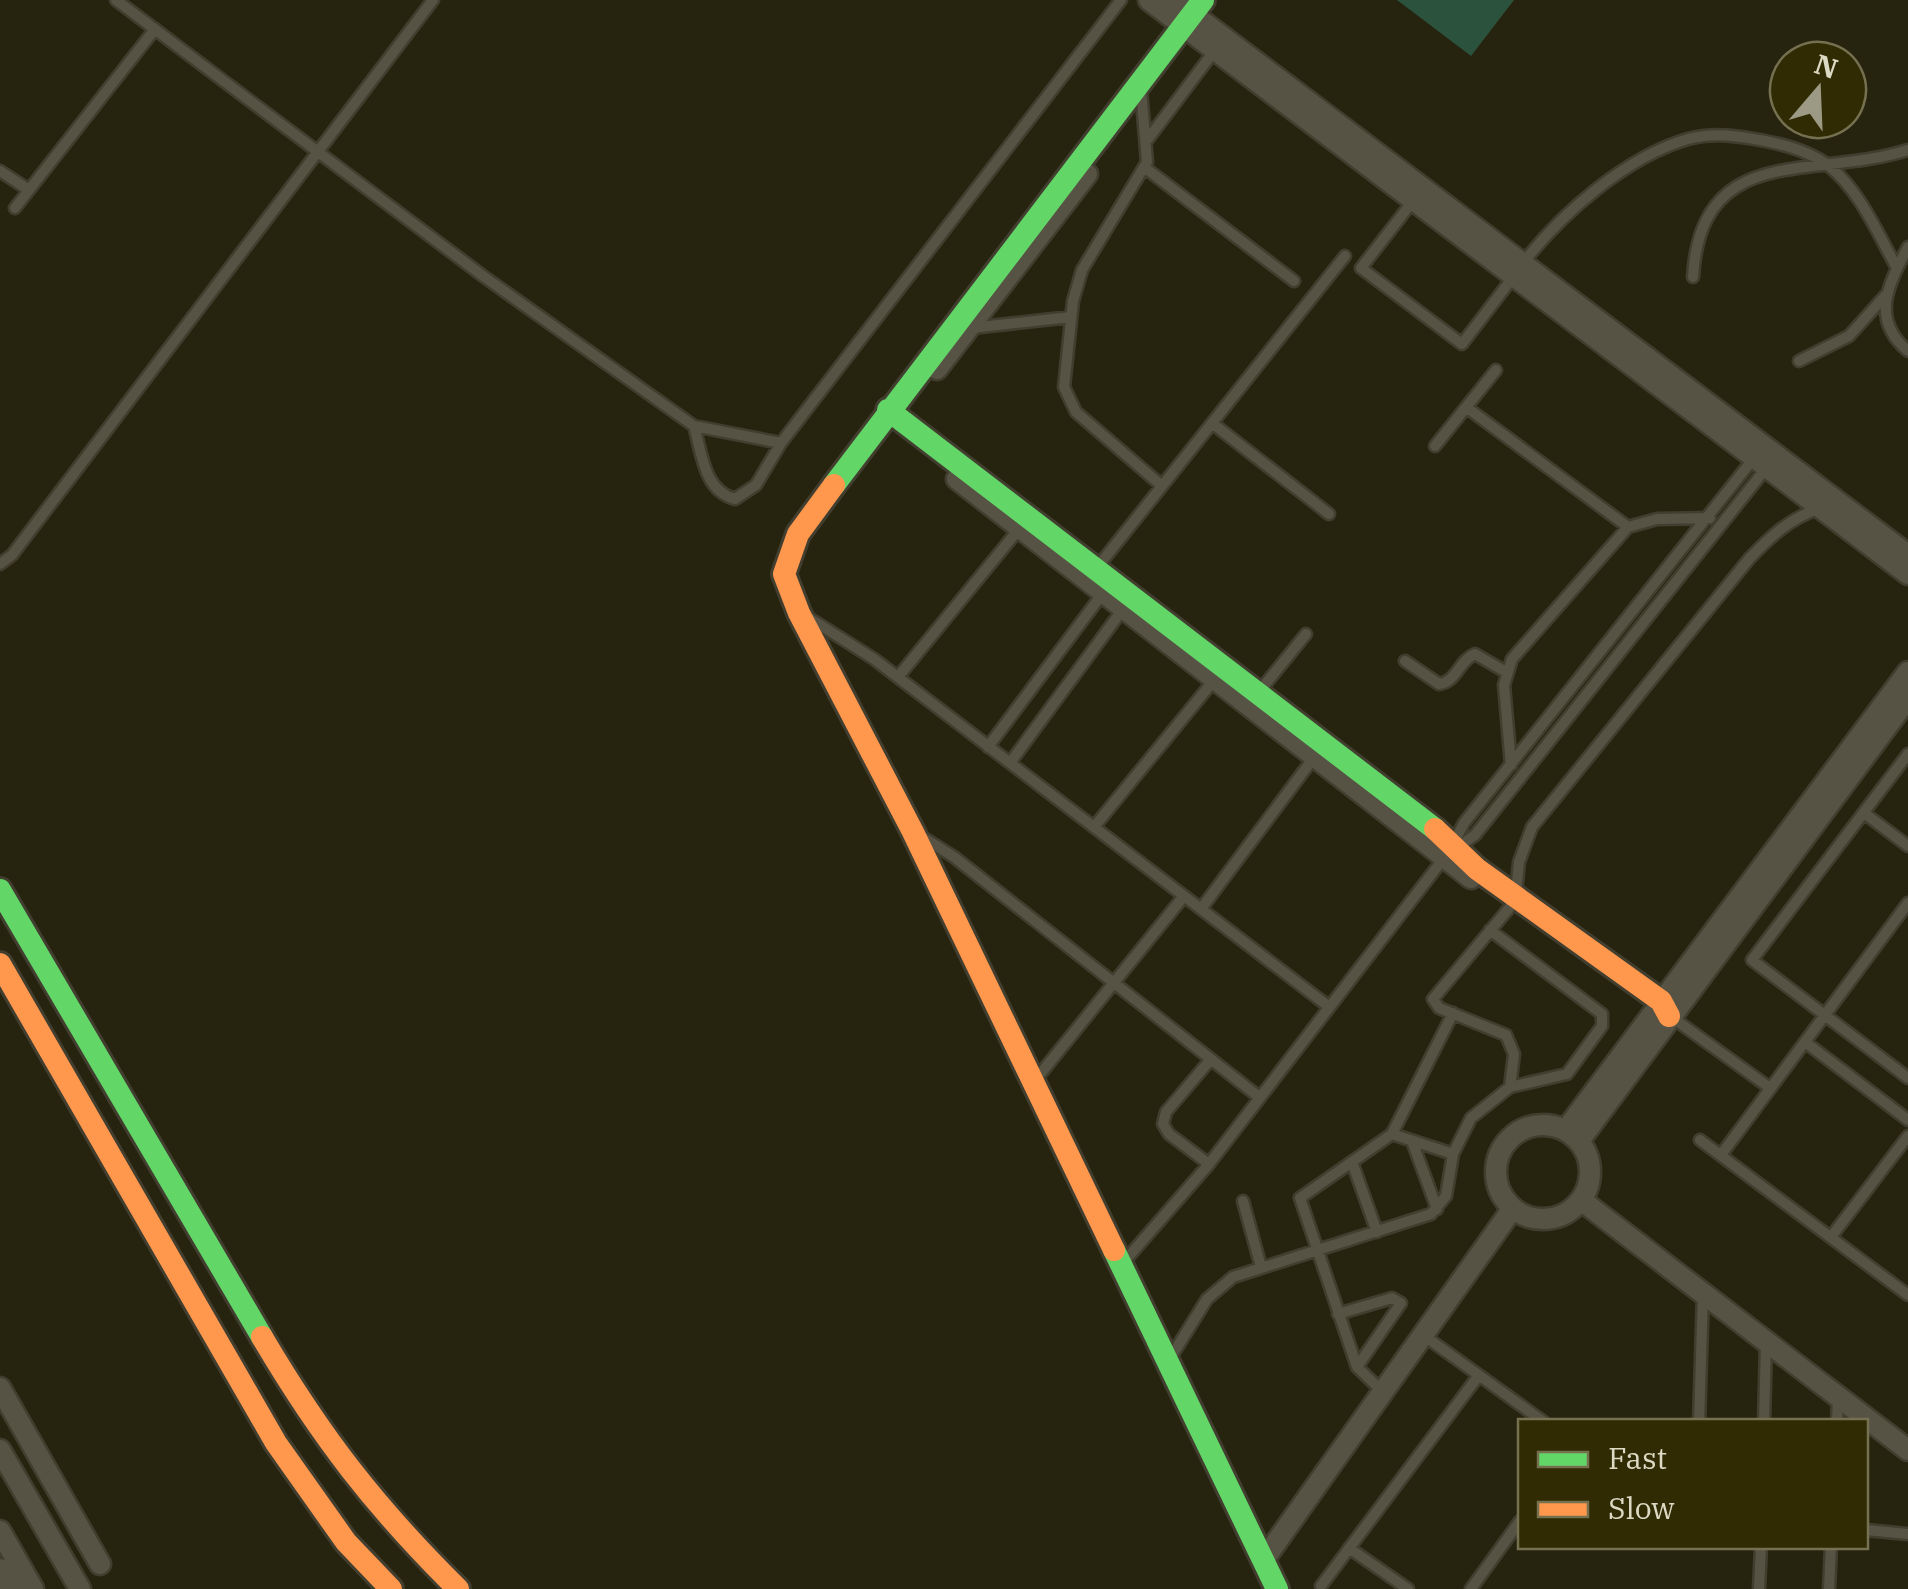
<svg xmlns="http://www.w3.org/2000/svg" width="1908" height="1589" viewBox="0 0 1908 1589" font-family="'IBM Plex Serif',serif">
<rect width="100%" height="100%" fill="#26230e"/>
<path fill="#2b523d" d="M1397,0H1514L1471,56Z"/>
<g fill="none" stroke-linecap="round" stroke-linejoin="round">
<defs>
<path id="lane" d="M116,0L483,276L694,426L781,443
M1141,89L1147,162L1082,270L1073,301L1064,387L1076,412L1162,486
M1148,139L1215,50
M1144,167L1294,281
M0,171L29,190
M1413,201L1361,268L1462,344L1514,276
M15,208L155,29
M1908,247C1888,285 1870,319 1908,351
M1523,263C1562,213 1626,157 1688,139C1714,132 1739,136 1765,141C1786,145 1811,152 1829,166C1860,191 1878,234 1897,268
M1693,277C1701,141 1813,180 1908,150
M971,328L1071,317
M1799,361L1849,336L1885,296
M1466,407L1628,527
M1212,423L1329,514
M694,426C702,454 704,491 735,499L756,485L781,443L1121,0
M1435,446L1496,370
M0,564L12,555L433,0
M1096,569L1345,256
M809,618L874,659L1328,1006
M1405,661L1439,684C1457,682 1459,660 1475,654L1506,672
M898,677L1019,529
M1259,692L1306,634
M988,747L1103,593
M1908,754L1752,960L1908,1078
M1010,763L1123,609
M1511,765L1504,685L1512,659L1628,527L1657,519L1710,518
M1864,813L1908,846
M1094,827L1215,679
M924,838L954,857L1259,1097
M1454,842L1464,823L1754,458
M1458,847L1475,835L1767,467
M1516,893L1519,862L1532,827L1749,559C1771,536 1789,519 1820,508
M1201,909L1315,756
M1670,1016L1770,1088
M1805,1042L1908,1120
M1037,1078L1184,896
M1510,1087L1514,1054L1506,1035L1439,1008L1433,999L1510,907
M1392,1134L1453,1154
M1700,1140L1908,1295
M1412,1141L1437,1209
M1721,1155L1908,903
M1352,1162L1377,1232
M1209,1164L1169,1134L1163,1124L1166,1112L1211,1059
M1243,1201L1261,1267
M1831,1237L1908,1136
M1123,1263L1209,1164L1444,858
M1338,1314L1392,1298L1401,1303L1357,1367
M1423,1335L1544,1422
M1171,1357L1207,1299L1233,1277L1431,1214L1446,1196L1453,1154L1471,1118L1510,1087L1567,1074L1602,1026V1014L1490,930
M1383,1392L1357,1367L1300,1198L1392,1134L1453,1013
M1699,1422L1703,1294
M1764,1422L1766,1343
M1837,1422L1838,1398
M1866,1530L1908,1534
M1349,1548L1408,1589
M1321,1586L1479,1375
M1471,1589L1520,1521
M1759,1589L1761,1546
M1829,1589L1831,1546"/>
<path id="street" d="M1149,0L1908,574
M1174,0L1908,555
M937,369L1087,174
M957,479L1471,878
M1496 1172a47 47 0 1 1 94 0a47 47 0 1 1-94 0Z
M1566,1130L1908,672
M1579,1141L1908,698
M1581,1200L1908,1450
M0,1388L100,1564
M0,1450L80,1589
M0,1531L33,1589
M1263,1561L1513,1208
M0,1569L11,1589"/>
<path id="fast" d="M888,410L1435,829
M834,485L1203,0
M0,890L262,1337
M1114,1250L1277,1589"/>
<path id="slow" d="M834,485L798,534L784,574L799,613L913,832L1114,1250
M1435,829L1477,869L1661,1001L1669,1016
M0,964L276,1443L346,1542L391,1589
M262,1337C321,1437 375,1507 458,1589"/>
</defs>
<use href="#lane" stroke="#413e2f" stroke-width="15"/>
<use href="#street" stroke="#413e2f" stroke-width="25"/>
<use href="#fast" stroke="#413e2f" stroke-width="28"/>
<use href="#slow" stroke="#413e2f" stroke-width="28"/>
<use href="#lane" stroke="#565344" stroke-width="10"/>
<use href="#street" stroke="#565344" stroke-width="20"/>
<use href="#fast" stroke="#63d668" stroke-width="22"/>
<use href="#slow" stroke="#ff974d" stroke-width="22"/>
</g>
<rect x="1518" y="1419" width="350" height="130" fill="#302b03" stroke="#757150" stroke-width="2.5"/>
<rect x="1538" y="1452" width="50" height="15" fill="#63d668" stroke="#757150" stroke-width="2.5"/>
<text x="1608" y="1469" font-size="30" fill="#dcd9c4">Fast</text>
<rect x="1538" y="1502" width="50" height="15" fill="#ff974d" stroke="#757150" stroke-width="2.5"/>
<text x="1608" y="1519" font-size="30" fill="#dcd9c4">Slow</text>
<g transform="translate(1818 90) rotate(19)"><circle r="48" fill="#302b03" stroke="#757150" stroke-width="2.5"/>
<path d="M0-8L18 38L0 25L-18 38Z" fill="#9c9984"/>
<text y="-15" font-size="28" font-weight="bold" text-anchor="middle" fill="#dcd9c4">N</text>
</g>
</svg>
